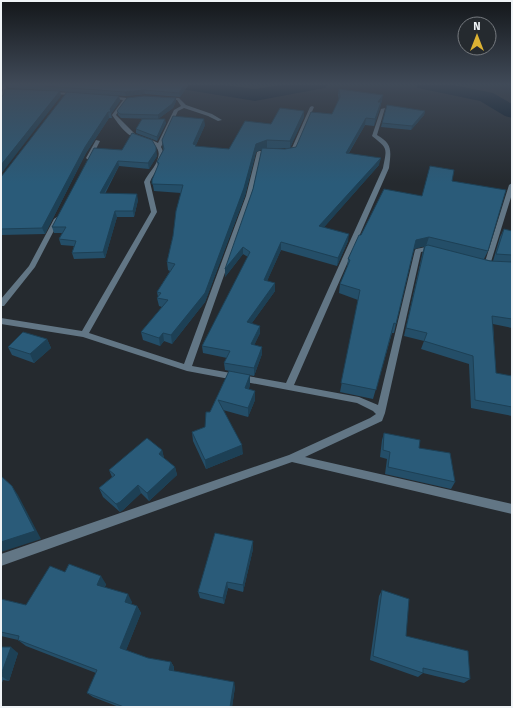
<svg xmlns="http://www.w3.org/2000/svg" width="513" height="708" viewBox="0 0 513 708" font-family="'Fira Sans',sans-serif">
<rect width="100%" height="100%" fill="#252a2f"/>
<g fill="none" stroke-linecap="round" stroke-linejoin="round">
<path fill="#001221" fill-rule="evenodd" d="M172,84H215L255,89L289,84H328L325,88L319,89L255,101L181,89L175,88Z
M415,84H448L493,93L512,104V118L505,116L480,101L418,88Z"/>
<path fill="#627685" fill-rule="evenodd" d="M1,84H5L7,90L3,100L1,101V95L3,90Z
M50,92L76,93L78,94L76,95L49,94Z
M109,96L127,98L116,115L135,134L152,140L158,143L174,110L181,106L177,100L165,99L164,97L179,98L186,105L212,114L222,120L218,121L208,116L184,108L178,111L161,147C169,160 154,170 150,182L157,212L89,333L184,364L246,196L257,152L259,151H274V153H261L252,196L192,366L286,383L383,168C387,147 388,149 372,136L381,109L385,108L377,135C393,144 391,151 389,168L294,385L359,397L378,405L415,250L416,249L426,247L436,251L433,253L426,251L421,252L385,413L382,421L305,457L512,504V514L292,462L1,566V554L289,455L370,418L376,414L373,411L357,403L187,371L83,337L1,324V318L82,331L151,212L144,182C148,173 156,167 158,158C163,141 140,142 131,136C123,131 117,122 112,115L123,100L109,98Z
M312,106L314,107L295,151L290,154H286V152L291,150L310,107Z
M96,140L100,141L91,159H87L86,158Z
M512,183V194L490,265L487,267L485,266L484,265L509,185Z
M57,217L60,219L35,267L4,306H1V299L29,266L54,219Z"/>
</g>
<path fill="#244e68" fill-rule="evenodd" d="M6,84H189L180,97L145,94L126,96L96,94L119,96L120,101L111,114L112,118H109L86,153L45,234L1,235V177L67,92L60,91L61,96L59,91L8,88Z
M339,89L382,101L381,103L380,108L374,126L365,125L349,153L379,165L324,227L348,241L337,266L281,250L267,281L275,291L251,324L260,326V333L254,345L262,347V354L254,376L225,370L224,363L227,358L203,353L202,346L248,257L243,254L225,277L253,189L262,149L256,152L245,196L205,302L172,344L164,341L160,346L143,340L141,332L162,307L159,306L157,298L158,297L157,292L170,271L168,270L167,262L173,236L181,193L154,191L152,180L158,166L157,162L163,150L162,140L205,125L196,145V147L229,149L271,124L304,111V117L290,148L296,147L332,114L339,100L338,95ZM266,148H287L285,149Z
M176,101L173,108L158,119L166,123L157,141L136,133V129L155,119L121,118L118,115L117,111Z
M425,111L424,115L411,130L381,127L382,123Z
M122,150L157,156L149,169L119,166L105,194L138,200L134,217H117L105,258L74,259L72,253L74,246L61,245L59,239L62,233H54L52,227Z
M452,181L488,251L484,259L493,261L500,237L504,229L512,231V328L493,324L496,373L512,376V416L471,408L469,364L421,349L424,341L404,336L424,246L414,249L396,324L394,333H392L373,399L340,392L358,300L339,293L340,284L347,268L348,259L361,235L422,196Z
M47,339L51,348L34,363L12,355L8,347Z
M229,371L250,375V384L249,389L255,391V400L248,417L223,410L243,454L206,469L193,441L192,432L205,427L210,412Z
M384,433L419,448L455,482L451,489L385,474L387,459L380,457L382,440Z
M162,450L164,458L175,467L177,475L149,501L141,493L123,510L120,512L103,497L99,488L112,477L109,470Z
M253,541V549L243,592L228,588L224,604L200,598L198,592Z
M65,572L106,584L105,587L132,602L131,604L137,606L141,613L126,650L148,658L171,662L174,667V671L235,687L232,707H119L93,697L87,693L96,673L26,646L18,640L1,636V599L26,605Z
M382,590L406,636L470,679L464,683L423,673L418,677L370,660L379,596Z
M1,647L18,653L9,681L3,680L1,685Z"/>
<path fill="#1d4055" d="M185,84H189L180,97L179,93Z
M144,90L145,94L126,96L125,92Z
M60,91L61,96L1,174V165Z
M383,95L382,101L381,103L380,108L374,126L378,102Z
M119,96L120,101L111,114L110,109Z
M176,98V101L173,108L158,119V115Z
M304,111V117L290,148V141Z
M425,111L424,115L411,130L412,126Z
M108,112L109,118L86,153L45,234L42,228L85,147Z
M366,118L365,125L345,159L346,153Z
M165,119L166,123L157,141V137Z
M204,119L205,125L196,145L197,152L193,144Z
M267,140V148L256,152L245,196L205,302L172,344L171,335L256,144Z
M156,147L157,156L149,169L148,163Z
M381,158L379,165L319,233V226Z
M118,161L119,166L101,199L100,193Z
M137,194L138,200L134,217L133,211Z
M115,211L117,217L105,258L103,252Z
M349,234L348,241L337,266L338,258Z
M429,237L426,246L414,249L416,240Z
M281,242V250L264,288V280Z
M243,247V254L225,277V269Z
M275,283V291L247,330V322Z
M260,326V333L251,352V344Z
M163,333L164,341L160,346L159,338Z
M47,339L51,348L34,363L30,354Z
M262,347V354L254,376V368Z
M250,375V384L246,397L245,388Z
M255,391V400L248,417V408Z
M242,445L243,454L206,469L205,460Z
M162,450L164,459L159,454Z
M175,467L177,475L149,501L147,493Z
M138,485L141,493L123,510L120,512L116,504Z
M12,486L18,495L41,539L1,552V542Z
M253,541V549L243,592V585Z
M101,576L106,584L102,592L97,585Z
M227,582L228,588L224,604L223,598Z
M128,594L132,602L129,609L125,602Z
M137,606L141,613L125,653L120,648Z
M11,647L18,653L9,681L1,676V675Z
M171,662L174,667L173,676L169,670Z
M234,682L235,687L232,707H230Z"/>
<path fill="#2a5b79" stroke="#1d4055" d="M17,84H185L179,93L144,90L125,92Z
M5,89L60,91L1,165V96H3Z
M339,89L383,95L378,102H381L375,119L366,118L346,153L381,158L319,226L349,234L338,258L281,242L264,280L275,283L247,322L260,326L251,344L262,347L254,368L224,363L230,351L202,346L250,252L243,247L225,269L253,189L262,148L285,149L296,147L311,112L332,114L340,97Z
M67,92L119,96L110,109L111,112H108L85,147L42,228L1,229V177Z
M144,96L176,98L172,104L158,115L120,114L117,111L127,98Z
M387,105L425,111L412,126L382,123Z
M280,108L304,111L290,141L267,140L256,144L244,188L205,293L171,335L163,333L159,338L141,332L168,300L157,298L161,293L157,292L175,264L167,262L173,236L176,211L183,185L152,184V180L159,163L157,162L164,149L162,140L173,116L204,119L193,144L196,145L195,146L229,149L245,121L271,124Z
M142,119H165L157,137L136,129Z
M132,133L152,140L156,147V151L148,163L118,161L100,193L137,194L133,211H115L103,252L72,253L76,241L59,239L66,227H52L94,148L122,150Z
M430,166L454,170L452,181L506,190L488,251L429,237L416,240L396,324L394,323L376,390L341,383L360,290L340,284L350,260L348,259L359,235H361L384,189L422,196Z
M504,229L512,231V255L496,254Z
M428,245L490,261L512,262V319L492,316L496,373L512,376V407L475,400L473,356L424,341L427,333L406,328L425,246Z
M23,332L47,339L30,354L8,347Z
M229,371L250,375L245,388L255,391L248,408L218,400L242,445L205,460L192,432L205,427L206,412H210Z
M384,433L420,440L419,448L450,453L455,482L388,467L390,452L383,450Z
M147,438L162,450L159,454L175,467L147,493L138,485L120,502L116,504L99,488L115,475L109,470Z
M1,476L12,486L35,531L1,542Z
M215,533L253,541L243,585L227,582L223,598L198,592Z
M69,564L101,576L97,585L128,594L125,602L137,606L120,648L148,658L171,662L169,670L234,682L230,707H124L87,693L97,670L18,640L19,636L1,632V599L26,605L50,566L65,572Z
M382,590L409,599L406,636L468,651L470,679L423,668V673L373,656Z
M1,647H11L1,675Z"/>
<linearGradient id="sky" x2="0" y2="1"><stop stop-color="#14171a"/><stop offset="0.46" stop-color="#404a58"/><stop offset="1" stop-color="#404a58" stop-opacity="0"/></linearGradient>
<rect width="513" height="183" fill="url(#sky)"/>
<rect width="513" height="708" fill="none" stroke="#eff3f6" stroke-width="4"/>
<g transform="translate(477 36)"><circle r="19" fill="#252a2f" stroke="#767a7f"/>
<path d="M0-3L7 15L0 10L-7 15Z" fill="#dcb233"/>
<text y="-6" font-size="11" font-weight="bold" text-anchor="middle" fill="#eff3f6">N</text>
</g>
</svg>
